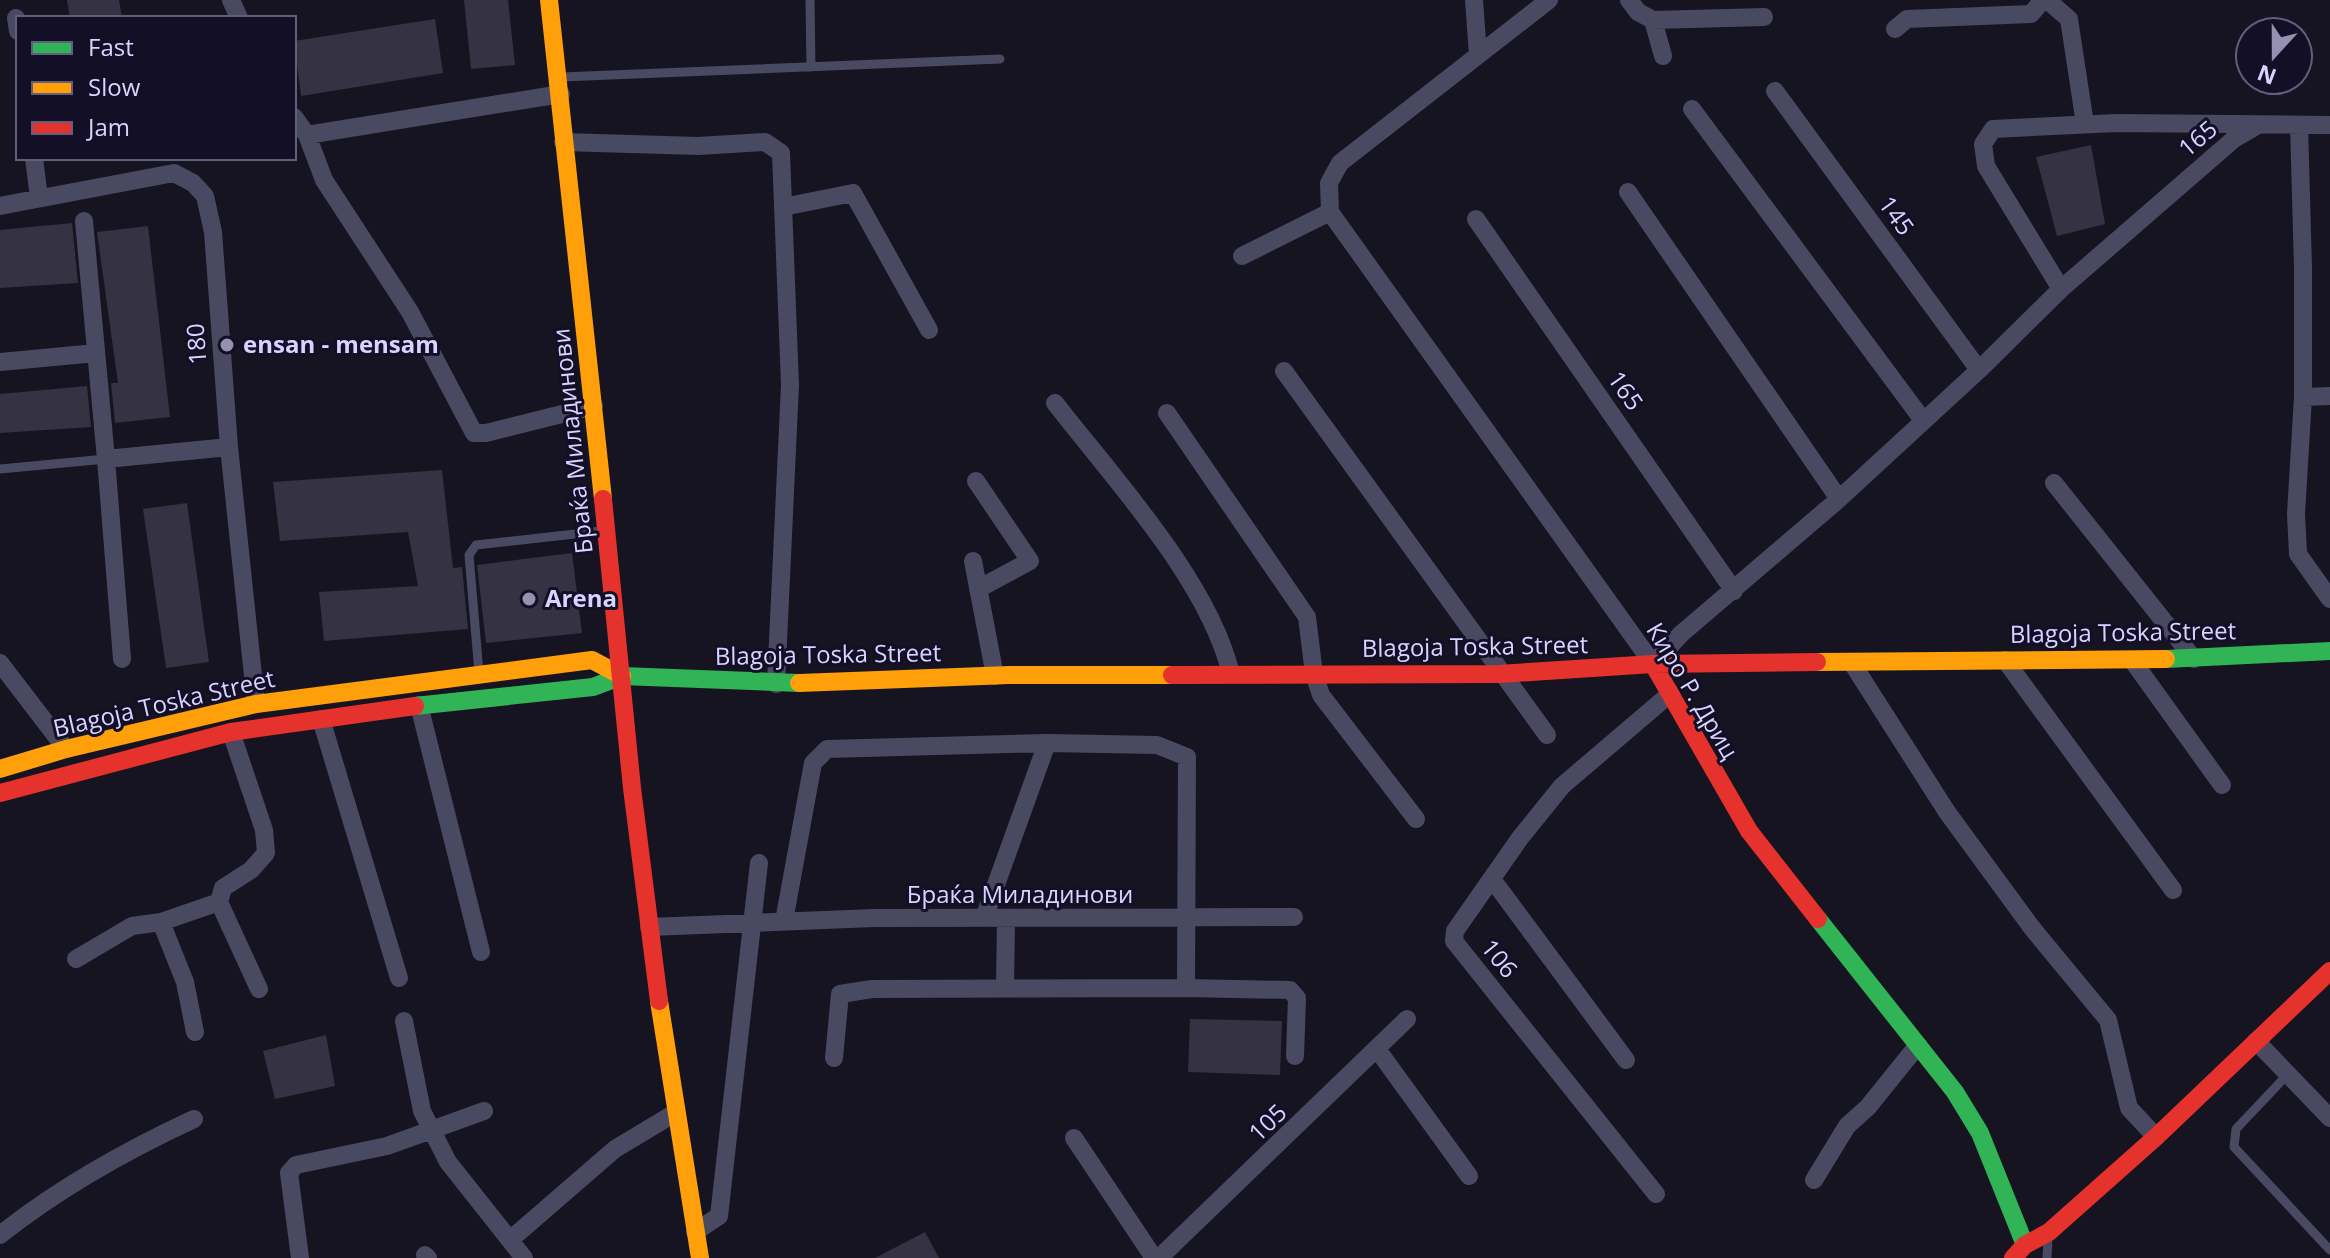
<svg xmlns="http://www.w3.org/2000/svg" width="2330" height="1258" viewBox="0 0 2330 1258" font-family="'Open Sans',sans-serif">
<rect width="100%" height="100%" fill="#161421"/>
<path fill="#343243" d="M67,0H119L122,18H70Z
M464,0H508L515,65L471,69Z
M435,19L443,73L301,96L294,41Z
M2091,145L2105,224L2057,236L2036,157Z
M72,223L78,283L0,288V230Z
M148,226L170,417L115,423L111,383H118L97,232Z
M87,386L91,427L0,433V394Z
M442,470L453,568L462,567L468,629L324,641L319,592L418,586L408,532L280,541L273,482Z
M187,503L209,662L166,668L143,509Z
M572,553L582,633L486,643L477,565Z
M1190,1019L1282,1021L1280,1075L1188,1072Z
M326,1035L335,1086L275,1099L263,1051Z
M925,1232L939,1258H875Z"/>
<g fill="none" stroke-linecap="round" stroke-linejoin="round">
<path stroke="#4a4962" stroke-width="9" d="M810,0L811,67
M562,77L1000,59
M0,469L106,459
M479,673L469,555L476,545L602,531
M2287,1075L2236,1129L2234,1147L2330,1250
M2047,1258L2048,1237"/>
<path stroke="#4a4962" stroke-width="18" d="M231,0L239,18
M1474,0L1478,55
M1549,0L1340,163L1329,183L1330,212L1653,664L1681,634L1839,499L1979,370L2061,289L2234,139L2258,125
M1629,0L1638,12L1653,20L1663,56
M2047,0L2069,19L2085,124
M16,18L18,31
M1653,20L1764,17
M1895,29L1907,19L2031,14L2043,0
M1775,91L1979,370
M1692,109L1922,419
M294,117L307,135L561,94
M2299,125L2303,268V397L2296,514L2298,554L2330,599
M307,135L324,180L410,312L474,433H486L594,406
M563,142L698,146L765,142L781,153L790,385L776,684
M34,158L39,198
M1628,192L1839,499
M0,206L174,173L193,183L205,196L213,232L229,447L256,704
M783,207L853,193L929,330
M1476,219L1734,591
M84,221L106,459
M1242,256L1330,212
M2061,289L1986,166L1983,144L1993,129L2116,123L2330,125
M0,362L96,353
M1284,371L1547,735
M2303,397L2330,396
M1055,403C1114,479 1209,581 1231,674
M1167,413L1307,617L1314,674L1321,695L1416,819
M976,481L1030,561L978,589
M2054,483L2194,659
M973,561L995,676
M122,659L106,459L229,447
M2005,660L2173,890
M2132,660L2222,785
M0,663L66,749
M1852,663L1947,812L2032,928L2108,1020L2129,1108L2156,1137
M419,705L481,952
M321,719L399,978
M231,732L264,830L266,853L251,870L223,888L219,902L259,989
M1492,879L1626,1060
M784,921L813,763L827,749L1047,743L984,918
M161,922L185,982L195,1032
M649,927L874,918L1294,917
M76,959L132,926L161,922L219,902
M1005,987L1006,919
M1186,988L1290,990L1297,998L1295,1056
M404,1021L422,1111L448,1162L524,1258
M2256,1041L2330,1118
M1377,1049L1469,1176
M834,1058L840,994L872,989L1186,988L1187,757L1157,745L1047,743
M1074,1138L1154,1258
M1814,1180L1847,1126L1868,1107L1918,1045
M1656,1194L1454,941L1455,931L1520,838L1562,786L1671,693
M695,1232L719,1216L759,863
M0,1235C59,1188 125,1151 194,1119
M510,1240L615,1149L675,1113
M425,1255L428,1258
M300,1258L289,1173L296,1165L387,1146L484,1111
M1159,1258L1407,1019"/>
<path stroke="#30b455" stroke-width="18" d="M2166,659L2330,651
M415,706L593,687L622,676L799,683
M1818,919L1955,1092L1980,1133L2025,1245"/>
<path stroke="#ff9f0a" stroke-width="18" d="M549,0L603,499
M1817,662L2166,659
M799,683L1009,675H1172
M0,769L66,749L256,704L592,660L622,676
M659,1001L700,1258"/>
<path stroke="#e5322d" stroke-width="18" d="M603,499L632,788L659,1001
M1653,664L1749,831L1818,919
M1172,675L1499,674L1653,664L1817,662
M0,793L231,732L415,706
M2013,1258L2025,1245L2049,1232L2156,1137L2330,971"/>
</g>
<g fill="#9591b1" stroke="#130f26" stroke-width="3">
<circle cx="227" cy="345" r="8"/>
<circle cx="529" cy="599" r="8"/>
</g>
<g text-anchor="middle" stroke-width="6" stroke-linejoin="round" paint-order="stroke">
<g font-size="24" fill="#d9d4ff" stroke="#130f26">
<text transform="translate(2198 139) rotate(-40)" y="8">165</text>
<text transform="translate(1896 216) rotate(54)" y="8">145</text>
<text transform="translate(197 344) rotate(-94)" y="8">180</text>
<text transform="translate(1625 391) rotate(55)" y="8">165</text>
<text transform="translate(573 441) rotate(-96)" y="8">Браќа Миладинови</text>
<text transform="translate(2123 633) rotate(-1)" y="8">Blagoja Toska Street</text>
<text transform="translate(1475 647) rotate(-1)" y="8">Blagoja Toska Street</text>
<text transform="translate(828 655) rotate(-1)" y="8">Blagoja Toska Street</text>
<text transform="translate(1692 691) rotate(59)" y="8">Киро Р. Дриц</text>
<text transform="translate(164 704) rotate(-13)" y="8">Blagoja Toska Street</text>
<text x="1020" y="903">Браќа Миладинови</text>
<text transform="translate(1499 959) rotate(51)" y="8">106</text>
<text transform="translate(1268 1123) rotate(-44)" y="8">105</text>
</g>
<g font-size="24" font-weight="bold" fill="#d9d4ff" stroke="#130f26" text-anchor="start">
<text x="243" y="353">ensan - mensam</text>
<text x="545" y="607">Arena</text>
</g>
</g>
<rect x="16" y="16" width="280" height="144" fill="#130f26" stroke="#625e7d" stroke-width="2"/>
<rect x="32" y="42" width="40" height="12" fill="#30b455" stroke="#625e7d" stroke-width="2"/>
<text x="88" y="56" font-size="24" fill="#d9d4ff">Fast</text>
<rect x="32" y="82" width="40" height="12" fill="#ff9f0a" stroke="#625e7d" stroke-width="2"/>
<text x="88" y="96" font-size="24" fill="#d9d4ff">Slow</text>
<rect x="32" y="122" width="40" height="12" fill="#e5322d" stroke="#625e7d" stroke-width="2"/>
<text x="88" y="136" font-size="24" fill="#d9d4ff">Jam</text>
<g transform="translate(2274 56) rotate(201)"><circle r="38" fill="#130f26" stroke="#625e7d" stroke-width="2"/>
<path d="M0-6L14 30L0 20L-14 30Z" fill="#9591b1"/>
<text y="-12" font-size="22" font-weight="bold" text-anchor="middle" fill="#d9d4ff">N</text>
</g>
</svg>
